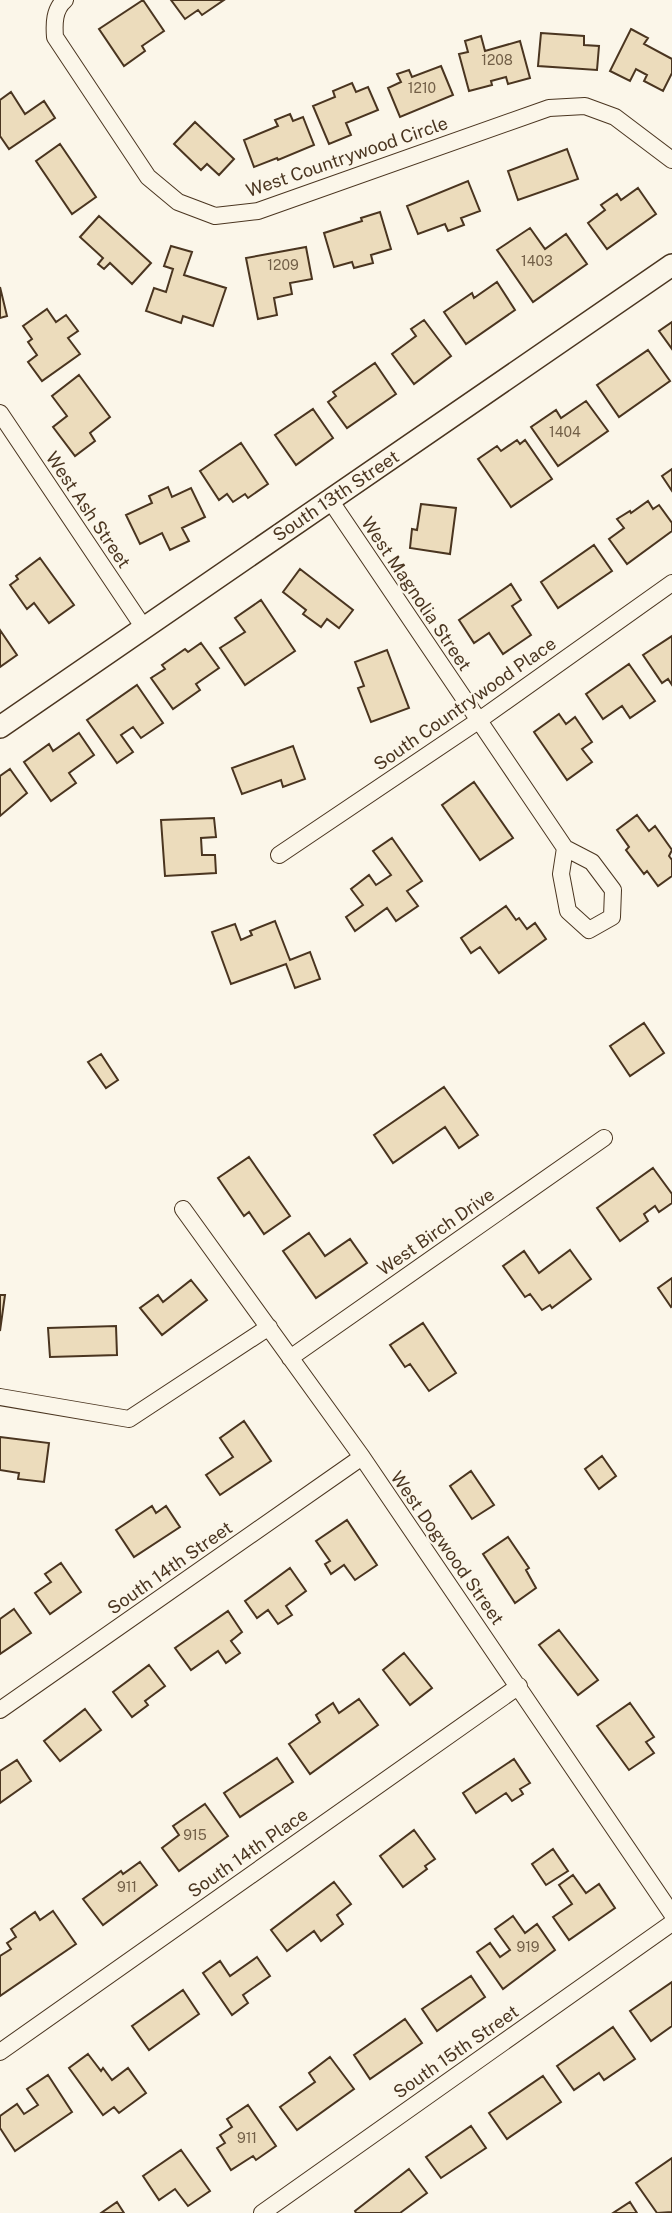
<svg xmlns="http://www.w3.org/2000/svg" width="672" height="2213" viewBox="0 0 672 2213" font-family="'Public Sans',sans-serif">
<rect width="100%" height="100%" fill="#fbf6e9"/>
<path fill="#ecdcbc" stroke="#4a3520" stroke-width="2" d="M143,0L164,31L142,46L145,51L124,66L99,29Z
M171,0H224L202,15L198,10L185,19Z
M631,29L648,38L644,44L672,59V73L663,91L644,81L647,75L636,69L630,81L610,71Z
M541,33L584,36V45L599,46L597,70L538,66Z
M481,36L485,51L520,41L530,78L508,84L506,77L491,81L492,85L469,91L459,54L468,52L465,41Z
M441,66L453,95L400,117L388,88L401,82L397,74L409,70L412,77Z
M352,83L356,92L368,87L378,110L346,123L351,135L329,144L313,106L335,97L333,91Z
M11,92L25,114L44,101L55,118L9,149L0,136V100Z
M290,114L293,121L303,117L314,145L278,160L277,158L254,167L244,140L278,126L275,120Z
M195,122L234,159L219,175L207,164L201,170L174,144Z
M60,144L96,197L72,214L36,161Z
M567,149L578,179L518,200L508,171Z
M468,181L480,211L461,218L464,225L448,231L445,224L418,234L407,206Z
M638,188L656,214L607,249L588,223L605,210L601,205L617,194L621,200Z
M380,212L391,249L371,255L373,263L354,268L352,262L334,267L324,233L362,221L361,218Z
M99,216L151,263L132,284L110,263L104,269L98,264L103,258L80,237Z
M530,228L545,249L566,234L587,264L533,302L497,250Z
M171,246L192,252L184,275L226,288L213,326L183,316L181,323L146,311L154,288L166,292L173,269L164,266Z
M306,247L312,279L290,283L292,294L274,298L277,315L258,319L246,258Z
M497,282L515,310L466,344L444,312L472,293L474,298Z
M0,287L7,316L0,318Z
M47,309L56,322L66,315L78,331L68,338L80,354L42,381L28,362L37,355L28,342L32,339L23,326Z
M424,320L451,356L414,384L392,354L416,336L411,329Z
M672,322V349L659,331Z
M648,350L670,381L619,417L597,385Z
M375,363L396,394L347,428L328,402L336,396L333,392Z
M79,375L110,417L90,433L95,441L75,456L53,427L67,416L52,396Z
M586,401L608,431L558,466L531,427L556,410L561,418Z
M313,409L333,438L296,465L275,435Z
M517,440L520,444L525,440L552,479L511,507L478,459L497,446L501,451Z
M241,443L268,484L248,498L245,494L233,502L227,494L219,500L200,471Z
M672,469V491L662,476Z
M168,487L172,497L191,488L205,517L182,528L189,541L170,550L162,533L140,544L126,515L152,503L149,496Z
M648,501L653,509L659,505L672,523V531L627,564L609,539L624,528L617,519L630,511L631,513Z
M421,504L456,508L450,554L410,548L412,529L417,530Z
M594,545L612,571L558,608L541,582Z
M40,558L74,605L49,623L34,603L27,609L10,585L18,579L16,576Z
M300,569L353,610L339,628L327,619L321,627L303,614L306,610L283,592Z
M511,584L521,600L512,606L531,635L503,654L489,633L474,643L459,620Z
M261,600L295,651L245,685L220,648L245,632L235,618Z
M0,630L17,655L0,667Z
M672,636V685L668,679L662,683L643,655Z
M201,643L219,668L196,684L200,690L173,709L151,678L165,669L162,665L185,649L188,652Z
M387,650L409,708L371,722L358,688L364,686L355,662Z
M629,664L655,701L630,718L622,706L603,719L586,694Z
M137,685L163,723L141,738L133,727L121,735L133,752L117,763L87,720Z
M559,714L566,724L575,717L592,742L582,749L592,762L567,780L534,732Z
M79,733L94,755L69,773L76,783L51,801L24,762L49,744L53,751Z
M293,746L305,779L283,787L281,780L242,794L232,768Z
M10,769L27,793L0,816V776Z
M474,782L513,838L480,860L442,805Z
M637,815L649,831L655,826L672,850L669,856L672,860V876L658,886L647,871L644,874L626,850L629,847L617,830Z
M214,818L216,837L201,838L202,855H215L216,873L165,876L161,820Z
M392,838L422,881L407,891L418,906L396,921L387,908L355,931L346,917L363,905L351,889L369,875L376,885L391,875L373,851Z
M506,906L516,920L519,918L527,929L535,923L546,939L499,973L480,947L471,953L461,938Z
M275,921L290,960L310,952L320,979L295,988L286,964L231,984L212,932L235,924L241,940L252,935L250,931Z
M644,1023L664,1053L630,1076L610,1046Z
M101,1054L118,1080L106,1088L88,1062Z
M444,1087L478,1135L459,1148L445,1127L393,1163L374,1135Z
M249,1157L290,1216L264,1234L249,1212L244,1216L218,1178Z
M653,1168L672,1194V1203L659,1212L655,1206L644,1214L648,1221L620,1241L597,1208Z
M309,1233L325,1256L350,1239L367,1263L316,1298L283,1251Z
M570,1250L591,1279L552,1308L550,1305L542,1310L530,1294L525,1297L503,1266L524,1251L539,1273Z
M672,1278V1306L671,1307L658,1288Z
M191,1280L207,1300L162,1335L140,1308L158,1295L163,1302Z
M0,1295H5L0,1331Z
M423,1323L456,1373L429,1391L410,1364L405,1367L390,1345Z
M116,1326L117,1355L50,1357L48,1328Z
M244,1421L271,1461L220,1495L206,1475L233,1457L220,1438Z
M0,1437L49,1443L44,1482L18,1479L19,1473L0,1470Z
M602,1456L616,1476L599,1489L585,1469Z
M471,1471L494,1505L472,1519L450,1486Z
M152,1506L156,1513L166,1506L180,1527L134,1557L116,1530Z
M347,1520L377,1565L355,1580L344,1565L331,1574L325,1564L330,1561L316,1541Z
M508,1537L529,1568L526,1570L536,1588L515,1603L483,1554Z
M61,1563L81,1592L50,1614L35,1593L51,1582L45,1574Z
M290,1568L306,1591L286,1606L292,1615L278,1624L268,1610L257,1618L245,1601Z
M14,1609L31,1633L0,1654V1619Z
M228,1611L242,1632L231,1641L240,1653L226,1663L218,1651L191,1670L175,1648Z
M559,1630L598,1680L578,1695L539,1645Z
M404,1653L432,1688L410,1705L383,1670Z
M149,1665L165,1686L145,1701L148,1705L132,1717L113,1692Z
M359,1699L378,1725L310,1774L289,1744L320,1722L316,1715L333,1703L339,1713Z
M630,1703L654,1737L646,1742L654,1753L629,1770L597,1726Z
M85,1709L101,1730L60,1761L44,1741Z
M277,1758L293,1782L240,1817L224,1793Z
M514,1759L530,1783L520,1789L523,1794L512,1801L506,1793L476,1813L463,1793Z
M17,1760L31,1781L0,1803V1771Z
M205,1804L228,1836L179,1871L162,1848L179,1835L173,1826Z
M414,1830L435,1859L425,1866L427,1869L403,1887L380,1856Z
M553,1849L568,1871L546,1885L532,1864Z
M140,1862L157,1885L103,1925L83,1899L121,1871L123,1874Z
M573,1875L586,1893L599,1884L615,1908L569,1940L553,1917L572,1904L559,1885Z
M334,1882L351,1904L337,1915L343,1924L321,1941L314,1931L287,1951L271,1930Z
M53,1911L76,1944L0,1996V1956L11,1949L7,1943L16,1937L11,1929L35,1912L40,1920Z
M513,1916L525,1933L537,1924L555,1950L503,1989L477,1952L490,1943L500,1957L510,1950L495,1929Z
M257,1957L270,1976L243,1995L248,2003L232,2015L203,1973L220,1961L230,1976Z
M471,1976L485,1997L437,2031L422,2009Z
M672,1982V2026L651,2041L630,2011Z
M183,1990L199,2014L149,2050L132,2026Z
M405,2019L422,2043L370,2079L354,2055Z
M613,2027L635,2059L604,2080L599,2073L574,2090L557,2066Z
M88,2054L101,2071L103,2068L112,2080L128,2068L146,2093L119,2113L114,2107L103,2115L69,2068Z
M330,2057L354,2089L297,2130L280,2107L315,2082L309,2073Z
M48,2075L72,2112L15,2151L0,2128V2116L17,2104L24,2114L38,2105L27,2089Z
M543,2076L561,2102L507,2139L489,2113Z
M248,2105L276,2146L256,2160L253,2156L231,2170L217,2148L225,2143L220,2135L232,2127L227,2119Z
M471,2126L486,2148L441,2178L426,2157Z
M181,2150L210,2191L188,2206L175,2189L159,2200L143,2176Z
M672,2158V2212L657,2213L636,2183Z
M409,2169L427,2193L400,2213H356L355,2211Z
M117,2202L124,2213H101Z
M630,2202L637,2213H613Z"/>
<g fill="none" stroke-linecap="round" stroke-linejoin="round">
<defs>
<path id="minor" d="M65,0C54,9 54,24 55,37L148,177L178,202L215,216L258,211L549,108L585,106L615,117L672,160
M0,413L144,628
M330,500L565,848L592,862L613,890L612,917L589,930L568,911L561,874L565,848
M279,855L478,721L672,583
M183,1209L362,1457L672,1914
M290,1358L604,1138
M0,1397L129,1419L269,1327
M0,1710L362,1457
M0,2052L519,1686
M262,2213L672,1923"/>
<path id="tertiary" d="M0,727L672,265"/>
</defs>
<use href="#minor" stroke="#4a3520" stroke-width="18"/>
<use href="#tertiary" stroke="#4a3520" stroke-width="24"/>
<use href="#minor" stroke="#fbf6e9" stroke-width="16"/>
<use href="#tertiary" stroke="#fbf6e9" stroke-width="21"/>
</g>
<g text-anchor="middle" stroke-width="5" stroke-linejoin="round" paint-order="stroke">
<g font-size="14" fill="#725f47">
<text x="497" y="65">1208</text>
<text x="422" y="93">1210</text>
<text x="537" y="266">1403</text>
<text x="283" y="270">1209</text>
<text x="565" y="437">1404</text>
<text x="195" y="1840">915</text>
<text x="127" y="1892">911</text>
<text x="528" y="1952">919</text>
<text x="247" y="2143">911</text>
</g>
<g font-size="18" fill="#4a3520" stroke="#fbf6e9">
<text transform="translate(347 157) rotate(-19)" y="6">West Countrywood Circle</text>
<text transform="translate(336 496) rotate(-34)" y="6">South 13th Street</text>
<text transform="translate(88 510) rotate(56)" y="6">West Ash Street</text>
<text transform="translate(416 594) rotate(56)" y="6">West Magnolia Street</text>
<text transform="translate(465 704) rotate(-35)" y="6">South Countrywood Place</text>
<text transform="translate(436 1232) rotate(-35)" y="6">West Birch Drive</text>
<text transform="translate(447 1548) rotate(55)" y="6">West Dogwood Street</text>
<text transform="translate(170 1568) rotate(-35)" y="6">South 14th Street</text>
<text transform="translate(248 1853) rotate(-35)" y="6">South 14th Place</text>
<text transform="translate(456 2052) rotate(-35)" y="6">South 15th Street</text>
</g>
</g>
</svg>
